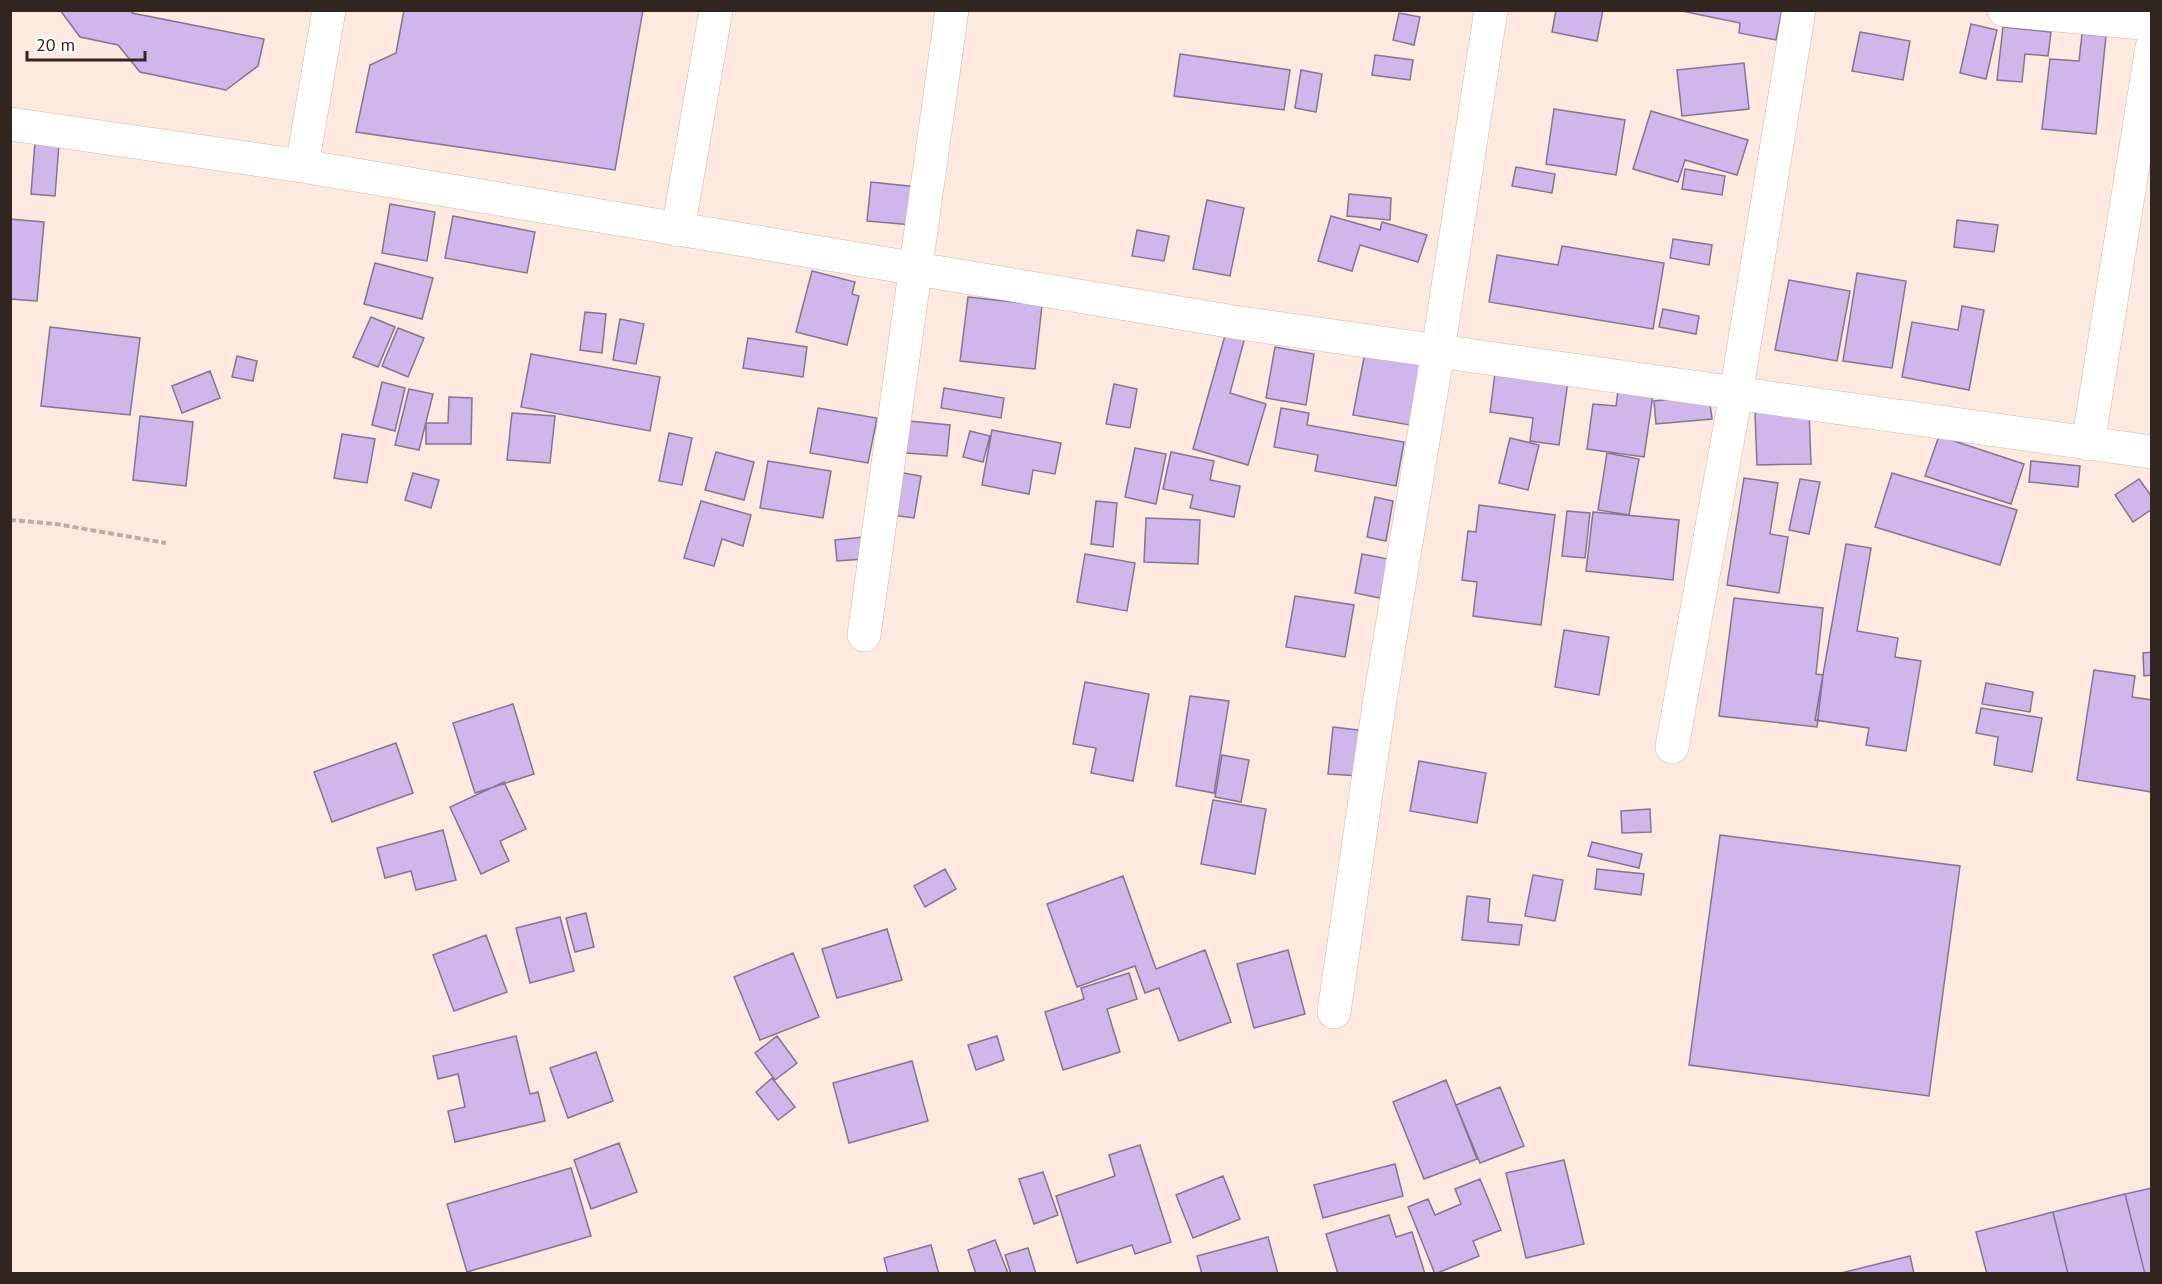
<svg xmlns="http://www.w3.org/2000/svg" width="2162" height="1284" viewBox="0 0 2162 1284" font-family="'PT Sans',sans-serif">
<rect width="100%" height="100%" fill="#fde9e0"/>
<path fill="#cfb6eb" stroke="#837690" stroke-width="1.5" d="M60,10H131L132,13L264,39L258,66L226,90L140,72L118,45L80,37Z
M404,10H643L615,170L356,132L370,65L396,53Z
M1556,10H1603L1597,41L1552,32Z
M1677,10H1782L1776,40L1739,33L1740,23Z
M1399,13L1420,17L1414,45L1393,40Z
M1971,24L1997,30L1986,79L1960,73Z
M2003,27L2051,32L2048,56L2025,54L2022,82L1997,80Z
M1860,32L1910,41L1903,80L1852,71Z
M2082,34L2106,36L2096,134L2042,129L2050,59L2079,61Z
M1180,54L1290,70L1284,110L1174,96Z
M1375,55L1413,60L1410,80L1372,75Z
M1744,63L1749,109L1682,116L1677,70Z
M1301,70L1322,74L1316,112L1295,108Z
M1554,109L1625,120L1616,175L1546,164Z
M1651,111L1748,140L1737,175L1685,160L1678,182L1633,169Z
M35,142L59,144L55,196L31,194Z
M1516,167L1555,174L1552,193L1512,186Z
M1685,169L1725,176L1722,195L1682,189Z
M871,182L917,187L913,225L867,221Z
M1349,194L1391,198L1390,220L1347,216Z
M1207,200L1244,208L1230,276L1193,269Z
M390,204L435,212L427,261L382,253Z
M453,216L535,232L527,273L445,258Z
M1331,216L1380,230L1382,222L1427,235L1418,262L1360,245L1352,271L1318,261Z
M10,219L44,222L37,301L10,299Z
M1957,220L1998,225L1994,252L1954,247Z
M1137,230L1169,236L1164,261L1132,256Z
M1673,239L1712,245L1709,265L1670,258Z
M1562,246L1664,263L1653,329L1489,302L1497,255L1558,265Z
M375,263L433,278L422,319L364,304Z
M812,271L855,282L852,294L859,296L847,345L796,332Z
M1857,273L1906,281L1892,368L1843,361Z
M1789,280L1850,291L1837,361L1775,350Z
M968,297L1042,305L1035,369L960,361Z
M1962,306L1984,310L1969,390L1902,377L1912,322L1958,330Z
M1663,309L1699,316L1696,334L1659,327Z
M585,312L606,314L602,353L580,350Z
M371,317L395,327L378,367L353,357Z
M620,319L644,324L636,364L613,360Z
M50,327L140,338L130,415L41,406Z
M398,328L424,338L408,377L382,366Z
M1226,332L1245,337L1230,393L1266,404L1248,465L1193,449Z
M748,338L807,347L803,377L743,368Z
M1275,347L1314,354L1306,405L1266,398Z
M1366,347L1433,359L1421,427L1353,415Z
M531,354L660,377L650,431L521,407Z
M237,356L257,361L253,381L232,377Z
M1496,365L1569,374L1559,445L1530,441L1533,418L1490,412Z
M210,371L220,398L182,413L172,386Z
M382,382L405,388L395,431L372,425Z
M1619,383L1654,388L1644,457L1587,449L1593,404L1616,406Z
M1114,384L1137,389L1130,428L1106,424Z
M944,388L1004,398L1001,418L941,408Z
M409,389L433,394L419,450L395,445Z
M1709,395L1712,419L1656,424L1654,401Z
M449,397L472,398L471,444H426V423H448Z
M818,408L877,418L868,463L810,453Z
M1281,408L1309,413L1307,425L1404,442L1396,486L1315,471L1318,455L1274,447Z
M1809,411L1811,464L1757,465L1755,412Z
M512,413L555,416L550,463L507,460Z
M140,416L193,422L186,486L133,480Z
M909,421L950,425L947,456L906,453Z
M992,430L1061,443L1055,474L1033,470L1029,494L982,485Z
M970,431L990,436L983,462L963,457Z
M669,433L692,438L682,485L659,481Z
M342,434L375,439L367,483L334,478Z
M1939,436L2024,464L2011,504L1925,476Z
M1510,438L1539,445L1528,490L1499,483Z
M1135,448L1166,454L1156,504L1125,497Z
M716,452L754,462L744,500L705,490Z
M1171,452L1214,461L1210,480L1240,486L1234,517L1190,508L1193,495L1163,489Z
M1607,453L1639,459L1629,515L1598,510Z
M768,461L831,471L823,518L760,508Z
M2031,461L2080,466L2078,487L2029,482Z
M892,471L921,476L914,518L884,514Z
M413,473L439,480L431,508L405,500Z
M1892,473L2017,510L2000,565L1875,527Z
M1744,478L1778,483L1770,534L1788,537L1779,593L1727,585Z
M1800,479L1820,482L1809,534L1789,530Z
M2139,479L2152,497V509L2133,522L2115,495Z
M1375,497L1393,501L1386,541L1367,537Z
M701,501L751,515L743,546L722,539L714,566L684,558Z
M1096,501L1117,503L1113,547L1091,544Z
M1479,505L1555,515L1541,625L1473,616L1477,582L1462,580L1468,531L1476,532Z
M1567,511L1590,513L1585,558L1562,556Z
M1593,512L1679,520L1673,580L1586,571Z
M1146,518L1200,520L1198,564L1144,562Z
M863,537L864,559L837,561L835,540Z
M1846,544L1871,548L1857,631L1898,638L1895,657L1921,661L1906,751L1866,745L1869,728L1815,720Z
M1085,554L1135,563L1127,611L1077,602Z
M1362,554L1388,559L1380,598L1355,593Z
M1295,596L1354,605L1345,657L1286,647Z
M1734,598L1823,608L1816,674L1823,675L1817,727L1719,716Z
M1564,630L1609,637L1599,695L1555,687Z
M2152,652V675L2144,676L2143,653Z
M2094,670L2135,676L2132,697L2152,700V792L2077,780Z
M1085,682L1149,694L1133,781L1091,773L1096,748L1073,744Z
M1986,683L2033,692L2030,712L1982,704Z
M1190,696L1229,701L1214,793L1176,786Z
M513,704L534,774L475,793L453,723Z
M1981,708L2042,718L2032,772L1994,765L1998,737L1976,733Z
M1333,727L1366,731L1361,776L1328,774Z
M396,743L413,793L332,822L314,772Z
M1222,755L1249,760L1241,802L1215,797Z
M1419,761L1486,773L1477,823L1410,811Z
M504,782L526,829L500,841L509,861L481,874L450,807Z
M1213,800L1266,809L1255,874L1201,864Z
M1650,809L1651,832L1622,833L1621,811Z
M443,830L456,880L416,890L411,871L385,878L377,848Z
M1720,835L1960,866L1929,1096L1689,1065Z
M1592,842L1642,854L1639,868L1588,856Z
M945,869L956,889L925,907L914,886Z
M1597,869L1644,874L1641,895L1595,889Z
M1533,875L1563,880L1555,921L1525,916Z
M1123,876L1156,969L1205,950L1231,1022L1179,1041L1159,988L1145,993L1135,966L1077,987L1047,904Z
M1467,896L1490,899L1488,922L1522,925L1519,945L1462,940Z
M586,913L594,947L575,952L566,918Z
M560,917L574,971L530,983L516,928Z
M887,929L902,980L837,998L822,949Z
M486,935L507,992L454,1011L433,955Z
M1288,950L1305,1014L1254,1028L1237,964Z
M793,953L819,1017L760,1040L734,977Z
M1129,973L1137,999L1107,1009L1120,1052L1063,1070L1045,1012L1084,999L1081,988Z
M516,1036L530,1094L538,1092L545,1121L455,1142L448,1111L465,1107L458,1074L438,1079L433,1056Z
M777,1036L797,1063L775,1080L755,1053Z
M997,1036L1004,1060L976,1070L968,1045Z
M596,1052L613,1101L568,1118L550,1068Z
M912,1061L928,1121L849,1143L833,1083Z
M772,1078L795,1107L778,1120L756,1092Z
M1446,1080L1477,1159L1424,1179L1393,1102Z
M1500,1087L1524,1146L1480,1163L1456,1105Z
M619,1143L637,1192L591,1209L574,1160Z
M1140,1145L1171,1242L1135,1254L1132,1245L1077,1263L1056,1196L1115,1176L1109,1155Z
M1564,1160L1584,1244L1526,1258L1506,1173Z
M1395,1164L1403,1196L1323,1218L1314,1185Z
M571,1168L591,1236L467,1272L447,1204Z
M1043,1172L1058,1215L1034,1224L1019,1179Z
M1223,1176L1240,1219L1193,1238L1176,1195Z
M1480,1179L1501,1230L1473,1241L1479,1256L1435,1274L1408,1207L1428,1199L1435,1215L1461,1204L1455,1189Z
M2152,1188V1274H2145L2125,1194Z
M2125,1194L2145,1274H2068L2053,1212Z
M2053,1212L2068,1274H1987L1976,1232Z
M1389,1215L1396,1237L1412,1232L1425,1274H1338L1326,1234Z
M1268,1237L1278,1274H1202L1197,1256Z
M995,1240L1008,1273L976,1274L968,1250Z
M931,1245L939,1274H888L884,1258Z
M1028,1248L1036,1274H1011L1005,1255Z
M1910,1256L1914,1274H1837Z"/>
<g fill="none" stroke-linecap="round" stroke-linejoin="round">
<defs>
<path id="street" d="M2004,10L2152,24
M10,124L302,166L1240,323L2152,452
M302,166L329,10
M678,230L716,10
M2088,444L2152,47
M864,635L952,10
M1672,747L1736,394L1799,10
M1334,1012L1379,705L1438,351L1491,10"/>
</defs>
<use href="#street" stroke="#d5b6a8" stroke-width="34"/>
<path stroke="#bfada5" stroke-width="4" stroke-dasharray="6 3" stroke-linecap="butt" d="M10,520L56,524L166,543"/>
<use href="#street" stroke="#fff" stroke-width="33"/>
</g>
<rect width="2162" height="1284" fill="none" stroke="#312520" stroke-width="24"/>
<path d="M27 51v9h118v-9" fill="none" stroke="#312520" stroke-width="3"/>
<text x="36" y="51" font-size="18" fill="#312520" stroke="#ffffff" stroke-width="4.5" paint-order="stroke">20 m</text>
</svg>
